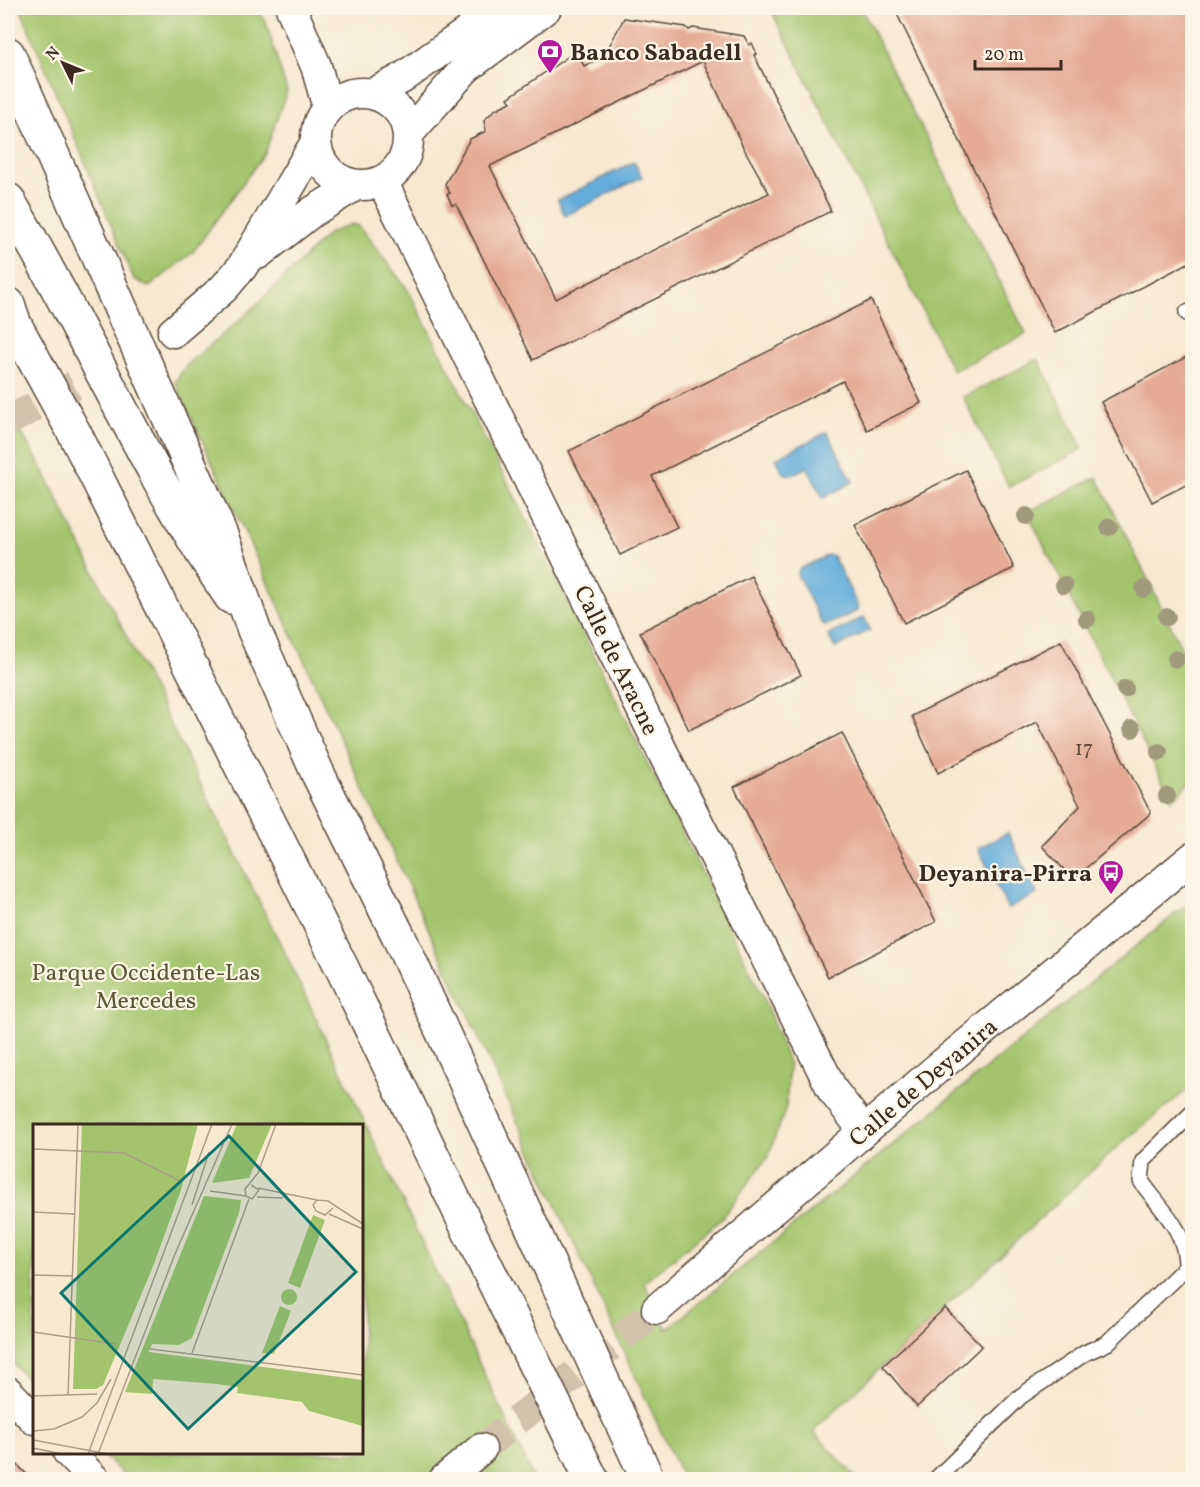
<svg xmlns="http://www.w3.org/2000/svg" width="1200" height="1487" viewBox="0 0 1200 1487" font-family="Vollkorn,serif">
<rect width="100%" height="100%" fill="#fcf5e5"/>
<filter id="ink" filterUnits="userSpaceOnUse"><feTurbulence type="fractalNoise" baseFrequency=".0167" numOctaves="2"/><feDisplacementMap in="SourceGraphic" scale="12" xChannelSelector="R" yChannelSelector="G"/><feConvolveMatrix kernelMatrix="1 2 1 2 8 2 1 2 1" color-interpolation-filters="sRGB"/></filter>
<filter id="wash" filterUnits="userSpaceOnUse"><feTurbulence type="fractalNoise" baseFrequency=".008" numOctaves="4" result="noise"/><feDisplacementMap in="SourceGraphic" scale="24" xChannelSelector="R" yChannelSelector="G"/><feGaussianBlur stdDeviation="1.35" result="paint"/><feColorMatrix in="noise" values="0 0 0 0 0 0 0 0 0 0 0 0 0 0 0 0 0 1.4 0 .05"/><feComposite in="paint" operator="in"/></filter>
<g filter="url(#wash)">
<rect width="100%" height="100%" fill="#f7e8d0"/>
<path fill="#a3c46c" stroke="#6f7745" stroke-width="1.5" d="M20,8H258L266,23L287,91L265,153L193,252L149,287L134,279Z
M770,8H861L1026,334L953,371Z
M352,224L359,226L408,290L528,522L763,996L789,1065L786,1107L768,1157L720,1220L644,1283L667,1329L1192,900V1086L1117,1147L813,1431L857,1479H683L175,382L187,364L246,315L328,234Z
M1038,359L1083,449L1009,487L963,397Z
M8,410L41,466L284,951L534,1479H128L101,1453L362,1452V1126H34V1386L8,1359Z
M1097,477L1192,669V781L1172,800L1027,512Z"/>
<path fill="#64addc" stroke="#506c7d" stroke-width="1.5" d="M634,162L642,177L565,216L558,200Z
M827,432L853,482L823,498L807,467L791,475L783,473L776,458Z
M828,555L833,556L858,606L857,611L827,625L822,624L797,574L799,569Z
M864,617L870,630L835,648L828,635Z
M1008,833L1037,894L1008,909L978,848Z"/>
<g id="blocks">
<path fill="#e5ab97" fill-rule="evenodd" d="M894,8H1192V261L1055,333Z
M624,18L686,27L689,30L693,28L744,36L749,45L752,43L757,54L754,55L831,211L533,360L456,204L452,205L447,194L450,193L445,184L470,139L486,131L484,120L496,109L511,102L508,98L576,51L584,66L604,56ZM703,61L743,147L769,193L556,299L490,166Z
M871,300L921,403L867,430L843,381L652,476L677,527L620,555L569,451Z
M1192,354V482L1152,502L1101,402Z
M966,470L1014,568L904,623L855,525Z
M751,576L801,675L689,730L640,632Z
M1061,641L1151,813L1073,879L1042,846L1080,806L1037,722L938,773L912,716Z
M842,733L936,922L828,977L734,787Z
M945,1308L982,1346L917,1407L883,1366Z
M8,1455L32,1480H8Z"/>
</g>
</g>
<g filter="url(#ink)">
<use href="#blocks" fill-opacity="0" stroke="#574639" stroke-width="1.5"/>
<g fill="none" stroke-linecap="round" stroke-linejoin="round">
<path stroke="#d1c2ac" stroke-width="30" stroke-dasharray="30 15" stroke-linecap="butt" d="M8,421L173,332
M481,1449L657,1309"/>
<defs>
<path id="lane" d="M1187,313L1192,311
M935,1480L1021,1396L1085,1353L1107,1343L1186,1267C1187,1230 1160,1209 1141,1181L1143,1161L1192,1113"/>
<path id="street" d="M291,8L316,66L328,108
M316 139a46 46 0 1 1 92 0a46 46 0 1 1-92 0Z
M372,94L401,79L501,8
M408,134L466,68L546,8
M382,181L673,773L807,1039L833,1091L864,1131
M258,254L312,212L356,185
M173,332L224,288L242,267L316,142
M657,1309L933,1072L1192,858
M8,1392L34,1419
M68,1452L95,1480
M444,1480L481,1449"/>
<path id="highway" d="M8,54L221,535L254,630L318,774L398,935L648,1480
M8,200C86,330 145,472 231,597
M8,304L15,325
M76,436L342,968L470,1233"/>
</defs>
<use href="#lane" stroke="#574639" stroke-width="18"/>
<use href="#street" stroke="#574639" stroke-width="33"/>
<use href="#highway" stroke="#574639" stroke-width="36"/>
<use href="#lane" stroke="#fff" stroke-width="15"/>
<use href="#street" stroke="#fff" stroke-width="30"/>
<use href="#highway" stroke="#fff" stroke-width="33"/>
<path stroke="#3b2a1e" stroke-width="4.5" stroke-dasharray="9 4.5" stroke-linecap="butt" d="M1176,1480L1192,1466"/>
<defs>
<path id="highway-bridge" d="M15,325L76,436
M470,1233L592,1480"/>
</defs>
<use href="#highway-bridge" stroke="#574639" stroke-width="36" stroke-linecap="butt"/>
<use href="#highway-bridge" stroke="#fff" stroke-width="33"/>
</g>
<g fill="#a1997b">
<circle cx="1026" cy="516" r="9"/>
<circle cx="1109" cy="527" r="9"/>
<circle cx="1064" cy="585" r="9"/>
<circle cx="1144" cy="589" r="9"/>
<circle cx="1167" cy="617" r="9"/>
<circle cx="1087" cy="619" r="9"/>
<circle cx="1176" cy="659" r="9"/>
<circle cx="1125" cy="689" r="9"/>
<circle cx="1132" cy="729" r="9"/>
<circle cx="1159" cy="752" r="9"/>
<circle cx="1167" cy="796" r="9"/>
</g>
</g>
<defs>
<symbol id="bank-pin" viewBox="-11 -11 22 30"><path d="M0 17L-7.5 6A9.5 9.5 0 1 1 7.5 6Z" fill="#b5179e" stroke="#fcf5e5"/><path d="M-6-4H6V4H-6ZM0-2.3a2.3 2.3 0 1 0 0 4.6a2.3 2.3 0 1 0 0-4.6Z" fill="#fff"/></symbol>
<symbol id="bus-pin" viewBox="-11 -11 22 30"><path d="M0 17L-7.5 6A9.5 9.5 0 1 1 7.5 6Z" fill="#b5179e" stroke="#fcf5e5"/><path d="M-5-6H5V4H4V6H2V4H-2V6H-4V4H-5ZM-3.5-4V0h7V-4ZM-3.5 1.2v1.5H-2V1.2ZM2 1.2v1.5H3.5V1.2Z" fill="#fff"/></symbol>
</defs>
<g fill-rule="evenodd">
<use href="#bank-pin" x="535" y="37" width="30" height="40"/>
<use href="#bus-pin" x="1096" y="858" width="30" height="40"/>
</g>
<g text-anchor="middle" stroke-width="4.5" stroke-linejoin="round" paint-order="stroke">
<g font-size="21" fill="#664a3c">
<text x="1084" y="755">17</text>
</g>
<g font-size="24" font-weight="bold" fill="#3b2a1e" stroke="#fcf5e5" text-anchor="start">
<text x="570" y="60">Banco Sabadell</text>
<text x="1092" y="881" text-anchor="end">Deyanira-Pirra</text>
</g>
<g font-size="24" fill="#3b2a1e" stroke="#fcf5e5">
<text transform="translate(617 660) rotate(64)" y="8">Calle de Aracne</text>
<text transform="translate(923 1082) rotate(-40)" y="8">Calle de Deyanira</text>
</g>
<g font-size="24" fill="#5a5835" stroke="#fcf5e5">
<text x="146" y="980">Parque Occidente-Las<tspan x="146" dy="28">Mercedes</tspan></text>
</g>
</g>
<g transform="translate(33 1124)">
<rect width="330" height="330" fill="#f7e8d0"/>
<path d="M49,0H165L148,66L119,145L70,261L63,265H40ZM204,0H239L216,54L179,59ZM171,72L208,76L206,89L159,214L146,221L119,220L116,228L330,256V302L276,287L269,278L204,269L205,263L184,260L120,255L119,270L92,268ZM280,91L292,96L267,164L255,159ZM248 173a8 8 0 1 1 16 0a8 8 0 1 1-16 0ZM247,182L258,187L241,230L229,229Z" fill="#a3c46c"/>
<path fill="none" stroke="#ac9c89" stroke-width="1.5" d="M0,25L91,29L147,57M218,61L226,66L219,75L213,72L212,65L225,49L243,0M225,64L284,76M177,67L213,72M224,73L250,74M159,81L176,28M300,84L292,91L283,87L280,81L284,76L295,77L330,100M0,88L41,90M296,90L330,105M0,151L40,152M0,208L83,220M117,225L330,251M159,229L216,75M35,271L45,0M0,272L64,270M0,307L21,305L49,293L64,279L78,255M0,316L75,330M0,324L29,330M55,330L179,0M65,330L142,130L199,0"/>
<path fill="#0f766e" fill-opacity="0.15" stroke="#0f766e" stroke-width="3" d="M196,12L323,148L155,305L28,169Z"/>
<rect width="330" height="330" fill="none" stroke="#3b2a1e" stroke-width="3"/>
</g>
<rect width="1200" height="1487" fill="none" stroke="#fcf5e5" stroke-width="30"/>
<g transform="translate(63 63) rotate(313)" stroke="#fcf5e5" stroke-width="4.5" paint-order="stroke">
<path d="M0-4.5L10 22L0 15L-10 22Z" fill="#3b2a1e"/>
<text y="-9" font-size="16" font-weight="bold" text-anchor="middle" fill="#3b2a1e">N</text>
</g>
<path d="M975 60v9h86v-9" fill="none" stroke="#3b2a1e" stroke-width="3"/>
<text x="984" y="60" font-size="18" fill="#3b2a1e" stroke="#fcf5e5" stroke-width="4.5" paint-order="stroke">20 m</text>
</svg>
